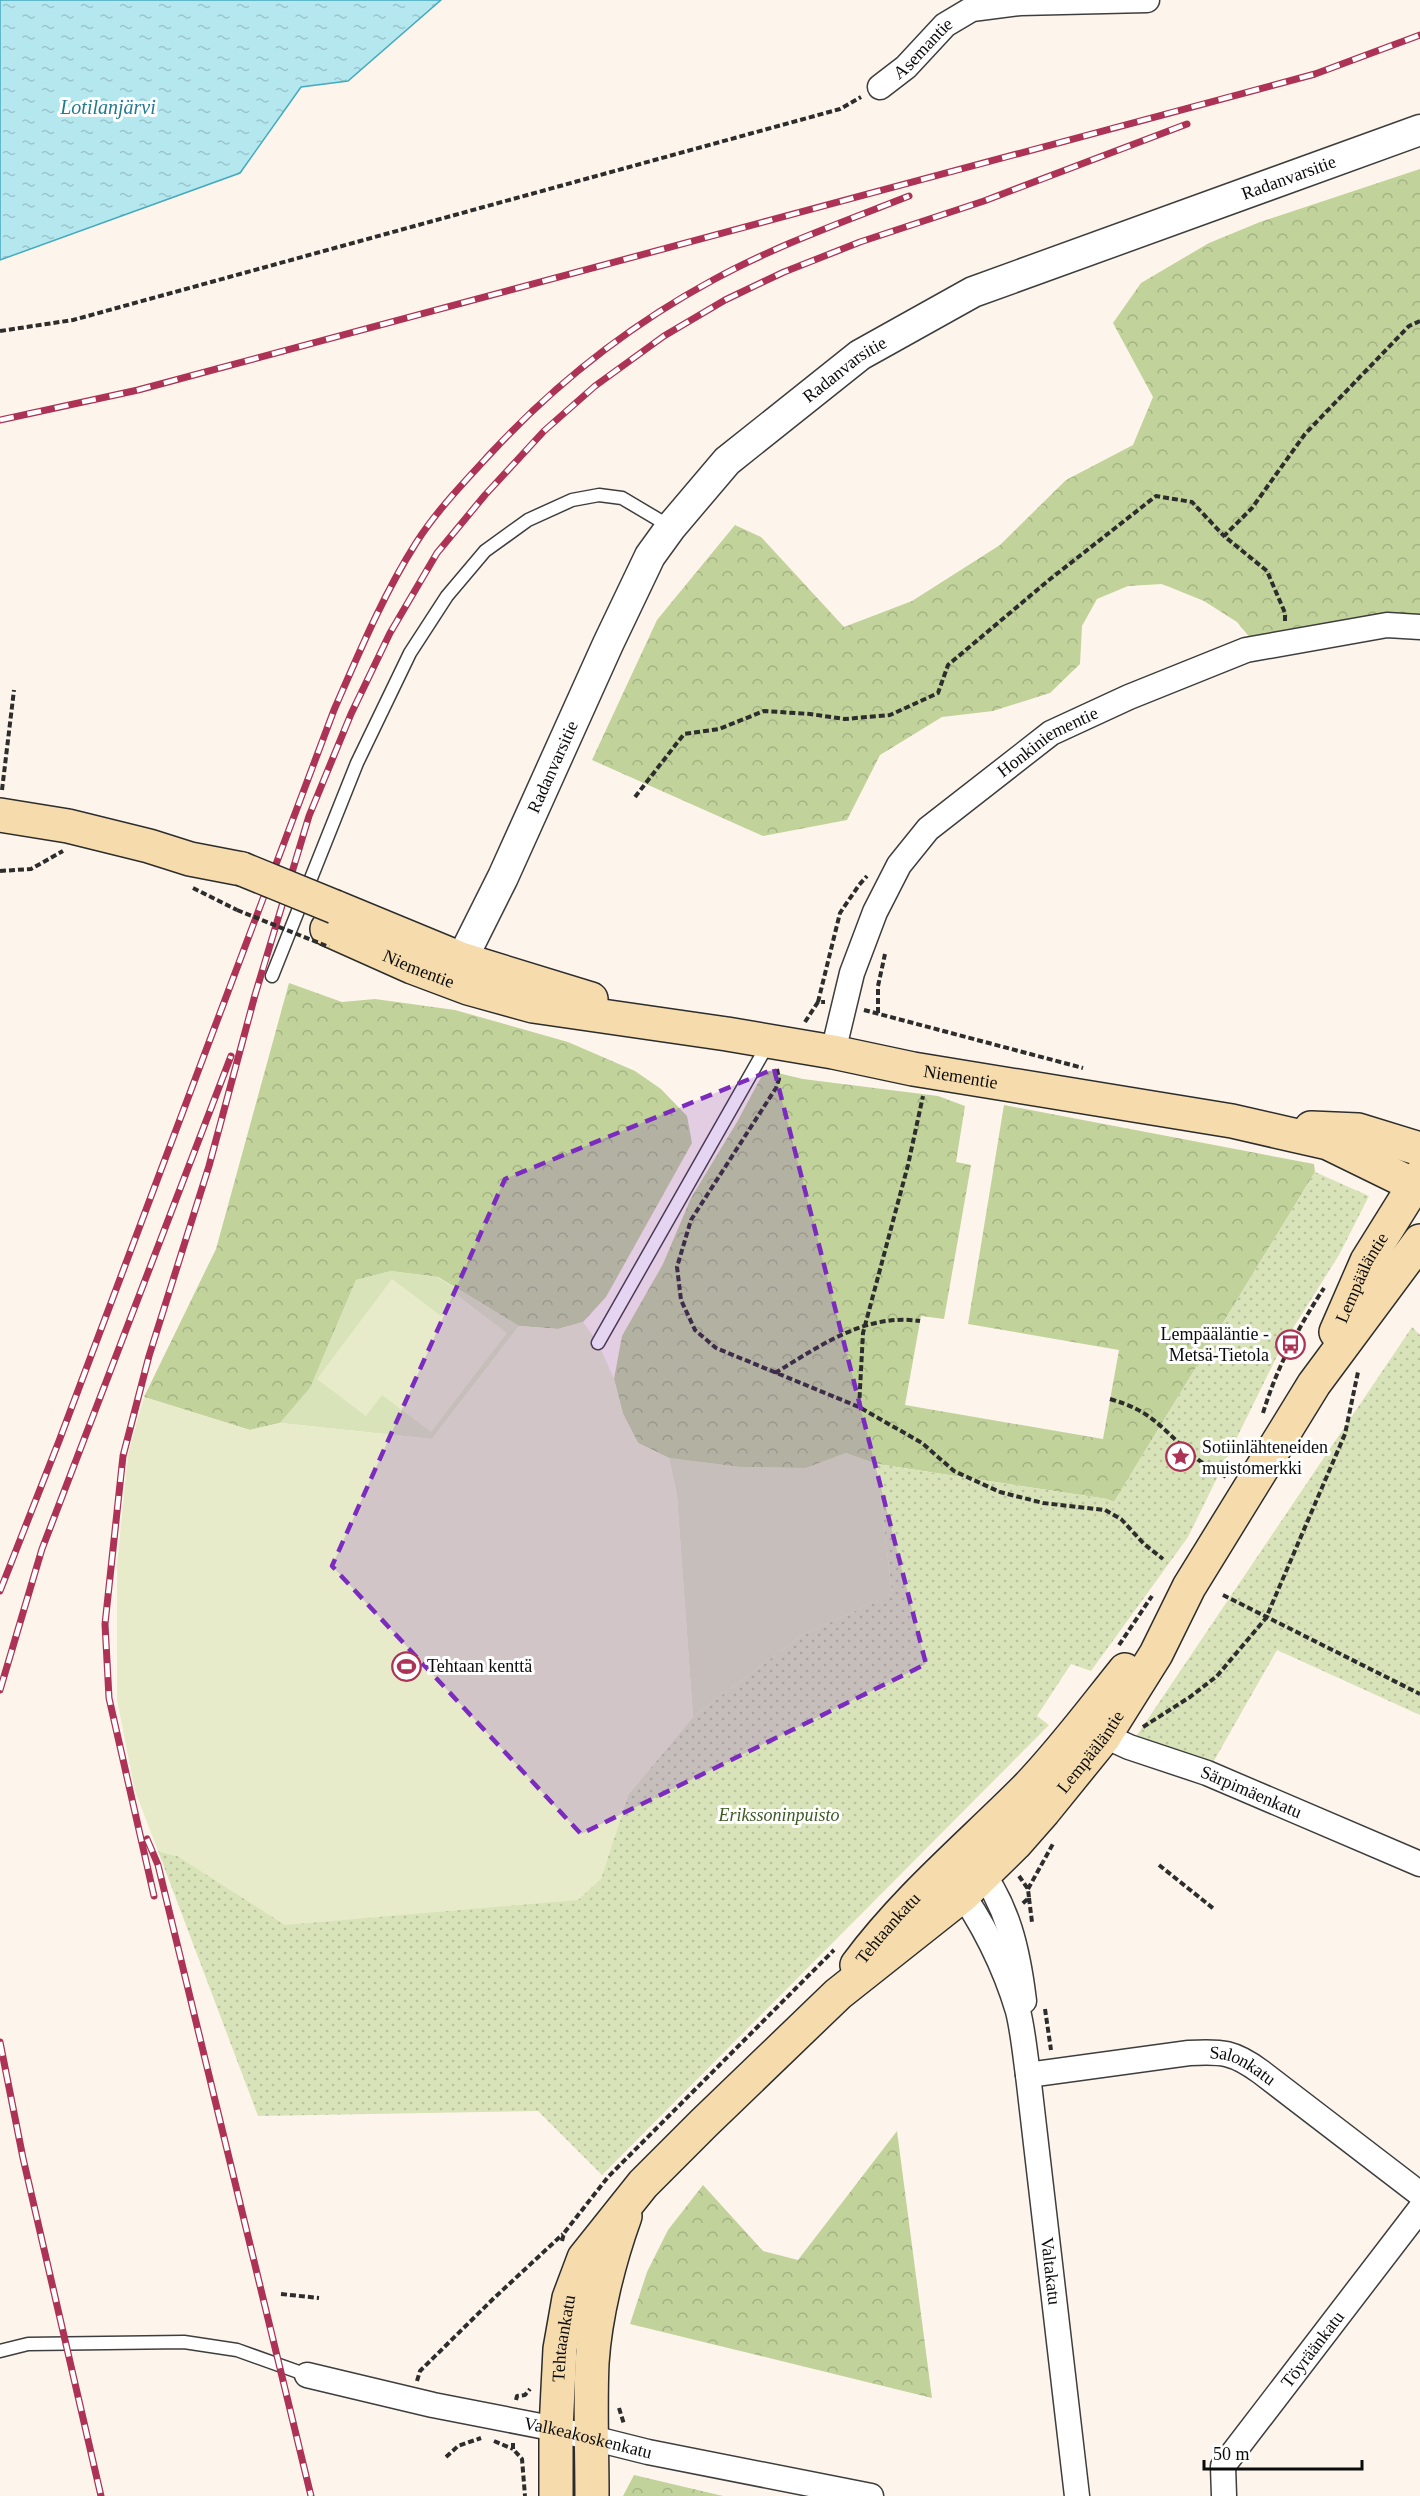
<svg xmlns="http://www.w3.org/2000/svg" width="1420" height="2496" viewBox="0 0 1420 2496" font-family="Georgia,serif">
<defs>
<pattern id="forest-crowns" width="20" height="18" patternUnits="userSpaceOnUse" patternTransform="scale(1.5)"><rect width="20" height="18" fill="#c1d29a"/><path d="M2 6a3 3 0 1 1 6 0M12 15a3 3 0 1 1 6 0" fill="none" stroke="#a4b383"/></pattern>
<pattern id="park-dots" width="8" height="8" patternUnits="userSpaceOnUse" patternTransform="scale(1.5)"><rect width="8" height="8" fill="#d9e3b9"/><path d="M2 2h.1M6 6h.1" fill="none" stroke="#b9c19e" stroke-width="1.8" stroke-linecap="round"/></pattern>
<pattern id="water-ripples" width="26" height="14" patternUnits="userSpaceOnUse" patternTransform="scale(1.5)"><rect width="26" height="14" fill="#b5e7ef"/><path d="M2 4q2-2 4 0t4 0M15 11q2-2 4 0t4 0" fill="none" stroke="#9ac5cc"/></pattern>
</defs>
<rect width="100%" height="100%" fill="#fdf5eb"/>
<path fill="#d9e3b9" d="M391,1271L437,1277L519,1326L432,1439L280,1423L310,1388L356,1280Z
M846,1453L877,1464L892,1594L801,1636L693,1717L677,1496L669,1458L740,1467L806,1468Z"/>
<path fill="url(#forest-crowns)" d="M1420,169V619L1256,645L1237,622L1204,601L1162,584L1128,586L1097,599L1082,626L1080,664L1050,693L993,711L942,717L880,755L847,820L763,836L592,760L657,620L735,525L761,537L844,627L912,601L1000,545L1066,480L1133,445L1153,397L1113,323L1141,283L1209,243L1260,222Z
M289,983L342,1002L375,999L455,1010L568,1042L635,1071L661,1089L687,1116L692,1143L606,1297L583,1322L558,1329L519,1326L438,1277L391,1271L356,1280L310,1388L280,1423L250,1430L144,1397L216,1249Z
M765,1070L803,1079L938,1096L965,1106L956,1162L971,1165L944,1319L921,1316L905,1405L1103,1439L1119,1350L968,1324L1004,1105L1314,1164L1315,1172L1114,1502L1107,1499L877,1464L846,1453L806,1468L740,1467L669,1458L638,1443L623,1414L614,1379L622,1336L663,1264L691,1198L737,1122Z
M897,2131L932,2398L630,2324L647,2272L668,2230L703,2185L763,2251L798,2260Z
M634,2475L723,2496H623Z"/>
<path fill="url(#park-dots)" d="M1315,1172L1369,1196L1339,1255L1283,1344L1188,1537L1091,1671L1071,1664L1037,1716L1049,1725L602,2175L538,2111L258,2116L158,1851L177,1856L601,1878L628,1795L693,1717L801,1636L892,1594L877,1464L1107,1499L1114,1502Z
M1412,1327L1420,1335V1715L1277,1650L1207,1773L1129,1747Z"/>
<path fill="#e8ebca" d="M392,1279L441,1316L457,1295L507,1333L431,1432L382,1395L366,1416L317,1379Z
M583,1322L598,1343L614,1379L623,1414L638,1443L669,1458L670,1462L677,1496L693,1717L628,1795L601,1879L578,1900L285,1925L177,1856L158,1851L135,1791L117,1700V1564L128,1454L144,1397L250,1430L280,1423L432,1439L519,1326L558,1329Z"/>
<path fill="url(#water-ripples)" stroke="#44abbe" stroke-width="1.5" d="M0,0H441L348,81L301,87L240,173L0,260Z"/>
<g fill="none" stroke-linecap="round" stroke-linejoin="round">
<defs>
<path id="service" d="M272,976L357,763L410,653L447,596L485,551L528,520L572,500L599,495L622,498L671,527
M598,1343L768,1044
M0,2351L28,2344L184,2342L237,2350L307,2375"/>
<g id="minor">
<path id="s1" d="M880,87L906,67L945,25L972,9L1020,3L1147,0"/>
<path id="s2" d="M833,1052L852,973L875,912L899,865L928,829L1051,733L1129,697L1246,650L1387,625L1420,627"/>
<path id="s3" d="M1092,1730L1129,1747L1207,1773L1420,1864"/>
<path d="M975,1863C1008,1904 1018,1951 1024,2001"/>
<path id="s4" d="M954,1883C982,1920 1005,1967 1018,2011C1023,2031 1025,2054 1028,2075L1077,2496"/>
<path id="s5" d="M1028,2075L1189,2053C1222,2051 1234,2052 1261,2072L1420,2194"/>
<path id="s6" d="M307,2375L433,2405L556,2429L648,2452L871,2496"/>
<path id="s7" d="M1224,2496L1223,2466L1420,2209"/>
</g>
<g id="tertiary">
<path id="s8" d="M451,981L503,877L608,644L650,556L671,527L727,461L860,355L973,292L1420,130"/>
</g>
<g id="secondary">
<path d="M0,815L68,826L149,846L190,859L242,869"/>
<path d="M335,907L461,959L591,999"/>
<path id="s9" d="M327,929L412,967L468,988L533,1006L727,1034L833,1052L913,1069L1232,1121L1328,1143L1420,1188"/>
<path d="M1311,1128L1358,1130L1420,1149"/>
<path id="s10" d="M1336,1332L1367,1261L1420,1176"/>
<path id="s11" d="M857,1965C905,1900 968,1847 1025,1790C1061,1753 1092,1711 1125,1670"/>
<path id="s12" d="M556,2496V2429L560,2349L569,2298L584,2258L643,2184L704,2123L838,1994L963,1895L1015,1844L1044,1811L1104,1737L1156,1654L1189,1587L1314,1384L1420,1241"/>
<path d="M592,2496C592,2452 590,2407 592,2363C595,2316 609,2260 625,2216"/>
</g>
</defs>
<use href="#service" stroke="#3e3e3e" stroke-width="15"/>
<use href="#minor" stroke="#3e3e3e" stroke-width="27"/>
<use href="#tertiary" stroke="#3e3e3e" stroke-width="33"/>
<use href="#secondary" stroke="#2d2d2d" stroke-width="36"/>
<path stroke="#2d2d2d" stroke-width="4" stroke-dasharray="6 3" stroke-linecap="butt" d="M0,331L73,320L840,109L861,97
M1285,621V613L1267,571L1224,536L1252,508L1305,434L1409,326L1420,321
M2,790L14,690
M635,797L684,734L719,729L764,711L810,714L845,719L890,715L938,693L948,665L1049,580L1156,496L1192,502L1224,536
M0,871L31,869L63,851
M193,888L237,910
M818,1002L840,913L859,885L867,876
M864,1010L1083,1068
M878,1013V986L885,954
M805,1022L818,1002H825
M777,1069L779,1079L776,1088L691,1220L677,1267L681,1300L695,1330L716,1348L859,1407L922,1443L954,1471L1000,1492L1043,1503L1105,1510L1121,1519L1144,1544L1163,1559
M775,1373C820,1346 865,1313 920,1321
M1110,1399C1152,1411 1160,1427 1191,1454C1201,1463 1215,1470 1226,1477
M859,1407L863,1333L908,1165L923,1096
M1263,1413C1277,1367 1298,1328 1324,1288
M1223,1595L1420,1694
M1119,1645L1152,1596
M1143,1727L1190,1697L1217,1676L1266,1618L1345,1434L1358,1372
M1159,1865L1214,1909
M1019,1876L1028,1889L1029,1898L1022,1904
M1028,1889L1054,1842
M1029,1898L1032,1922
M1045,2009L1051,2050
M562,2241L564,2233L608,2177L834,1950
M281,2294L319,2298
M417,2381L420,2371L493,2299L563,2234
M516,2400L517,2396L525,2395L530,2389
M619,2408L624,2424
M494,2441L513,2449
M513,2443V2449L522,2459L525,2496
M446,2457L458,2446L481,2438"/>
<use href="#service" stroke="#fff" stroke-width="12"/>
<use href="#minor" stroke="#fff" stroke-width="24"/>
<use href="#tertiary" stroke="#fff" stroke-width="30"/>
<use href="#secondary" stroke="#f6dcad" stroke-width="33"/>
<defs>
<path id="rail" d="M0,420L138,390L1315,74L1420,35
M0,1591L59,1441L334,710C359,653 383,595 416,543C437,510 466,480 492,452C556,383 630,325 713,280C775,246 843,222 909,196
M0,1690L42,1549L231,1056
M147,1839L158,1865L311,2496
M154,1896L109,1698L105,1624L123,1456L149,1356L209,1166L255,995L309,816L351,714L390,633L437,553L485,495L544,431L595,386L664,336L725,300L784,272L860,242L984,201L1187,124
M0,2042L23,2158L101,2496"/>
</defs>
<use href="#rail" stroke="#ac3355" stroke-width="7"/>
<use href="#rail" stroke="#fff" stroke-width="4.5" stroke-dasharray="14" stroke-linecap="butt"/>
<defs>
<path id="secondary-bridge" d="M242,869L335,907"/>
</defs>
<use href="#secondary-bridge" stroke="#2d2d2d" stroke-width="36" stroke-linecap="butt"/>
<path stroke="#2d2d2d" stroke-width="4" stroke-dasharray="6 3" stroke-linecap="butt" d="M237,910L329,947"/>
<use href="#secondary-bridge" stroke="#f6dcad" stroke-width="33"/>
</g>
<path fill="#7b2cbf" fill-opacity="0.2" stroke="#7b2cbf" stroke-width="4.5" stroke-dasharray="12 8" stroke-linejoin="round" d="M774,1069L926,1664L581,1834L332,1566L505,1179Z"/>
<defs>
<symbol id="bus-ring" viewBox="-11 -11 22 22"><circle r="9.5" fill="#fff" stroke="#ac3355" stroke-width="1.5"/><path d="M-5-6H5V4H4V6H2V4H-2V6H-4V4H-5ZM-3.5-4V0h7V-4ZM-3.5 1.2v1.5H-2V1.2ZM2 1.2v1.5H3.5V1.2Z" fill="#ac3355"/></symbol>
<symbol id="sight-ring" viewBox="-11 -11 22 22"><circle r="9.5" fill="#fff" stroke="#ac3355" stroke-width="1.5"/><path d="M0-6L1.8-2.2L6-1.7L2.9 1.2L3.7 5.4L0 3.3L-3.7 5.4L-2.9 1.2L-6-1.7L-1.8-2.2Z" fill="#ac3355"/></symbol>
<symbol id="stadium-ring" viewBox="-11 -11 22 22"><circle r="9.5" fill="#fff" stroke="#ac3355" stroke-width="1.5"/><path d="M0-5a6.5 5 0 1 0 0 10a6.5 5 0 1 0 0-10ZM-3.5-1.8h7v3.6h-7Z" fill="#ac3355"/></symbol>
</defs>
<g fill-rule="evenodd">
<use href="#bus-ring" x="1274" y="1328" width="33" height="33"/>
<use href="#sight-ring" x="1164" y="1440" width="33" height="33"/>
<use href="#stadium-ring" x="390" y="1650" width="33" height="33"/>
</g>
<g text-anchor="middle" stroke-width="6" stroke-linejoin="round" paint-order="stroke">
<g font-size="18" fill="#0b0b0b" stroke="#fff">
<text dy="6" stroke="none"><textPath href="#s1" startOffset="58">Asemantie</textPath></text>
<text dy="6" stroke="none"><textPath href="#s8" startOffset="1227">Radanvarsitie</textPath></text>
<text dy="6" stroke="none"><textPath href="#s8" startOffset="741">Radanvarsitie</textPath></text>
<text dy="6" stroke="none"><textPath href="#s2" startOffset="394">Honkiniementie</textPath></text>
<text dy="6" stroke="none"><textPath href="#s8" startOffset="237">Radanvarsitie</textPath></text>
<text dy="6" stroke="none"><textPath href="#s9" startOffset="100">Niementie</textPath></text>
<text dy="6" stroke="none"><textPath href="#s9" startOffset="654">Niementie</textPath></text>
<text dy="6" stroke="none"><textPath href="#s10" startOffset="60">Lempääläntie</textPath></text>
<text dy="6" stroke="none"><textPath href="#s12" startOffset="960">Lempääläntie</textPath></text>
<text dy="6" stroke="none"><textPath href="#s3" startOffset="171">Särpimäenkatu</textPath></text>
<text dy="6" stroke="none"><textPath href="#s11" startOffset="48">Tehtaankatu</textPath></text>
<text dy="6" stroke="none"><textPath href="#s5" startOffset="219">Salonkatu</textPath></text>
<text dy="6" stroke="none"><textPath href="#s4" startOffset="406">Valtakatu</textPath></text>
<text dy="6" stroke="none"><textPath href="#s12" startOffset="158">Tehtaankatu</textPath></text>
<text dy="6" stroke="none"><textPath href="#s7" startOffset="177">Töyräänkatu</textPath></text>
<text dy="6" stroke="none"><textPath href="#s6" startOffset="288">Valkeakoskenkatu</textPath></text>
</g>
<g font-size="18" fill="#0b0b0b" stroke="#fff" text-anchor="start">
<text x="1269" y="1340" text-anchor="end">Lempääläntie -<tspan x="1269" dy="21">Metsä-Tietola</tspan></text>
<text x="1202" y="1453">Sotiinlähteneiden<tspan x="1202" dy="21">muistomerkki</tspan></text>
<text x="427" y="1672">Tehtaan kenttä</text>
</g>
<g font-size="18" font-style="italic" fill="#3c5b23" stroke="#fff">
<text x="779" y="1821">Erikssoninpuisto</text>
</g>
<g font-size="20" font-style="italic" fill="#23798f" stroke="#fff">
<text x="108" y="114">Lotilanjärvi</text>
</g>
</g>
<path d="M1204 2460v9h158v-9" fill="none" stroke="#0b0b0b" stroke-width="3"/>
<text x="1213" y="2460" font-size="18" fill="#0b0b0b" stroke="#ffffff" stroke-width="4.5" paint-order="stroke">50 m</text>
</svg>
